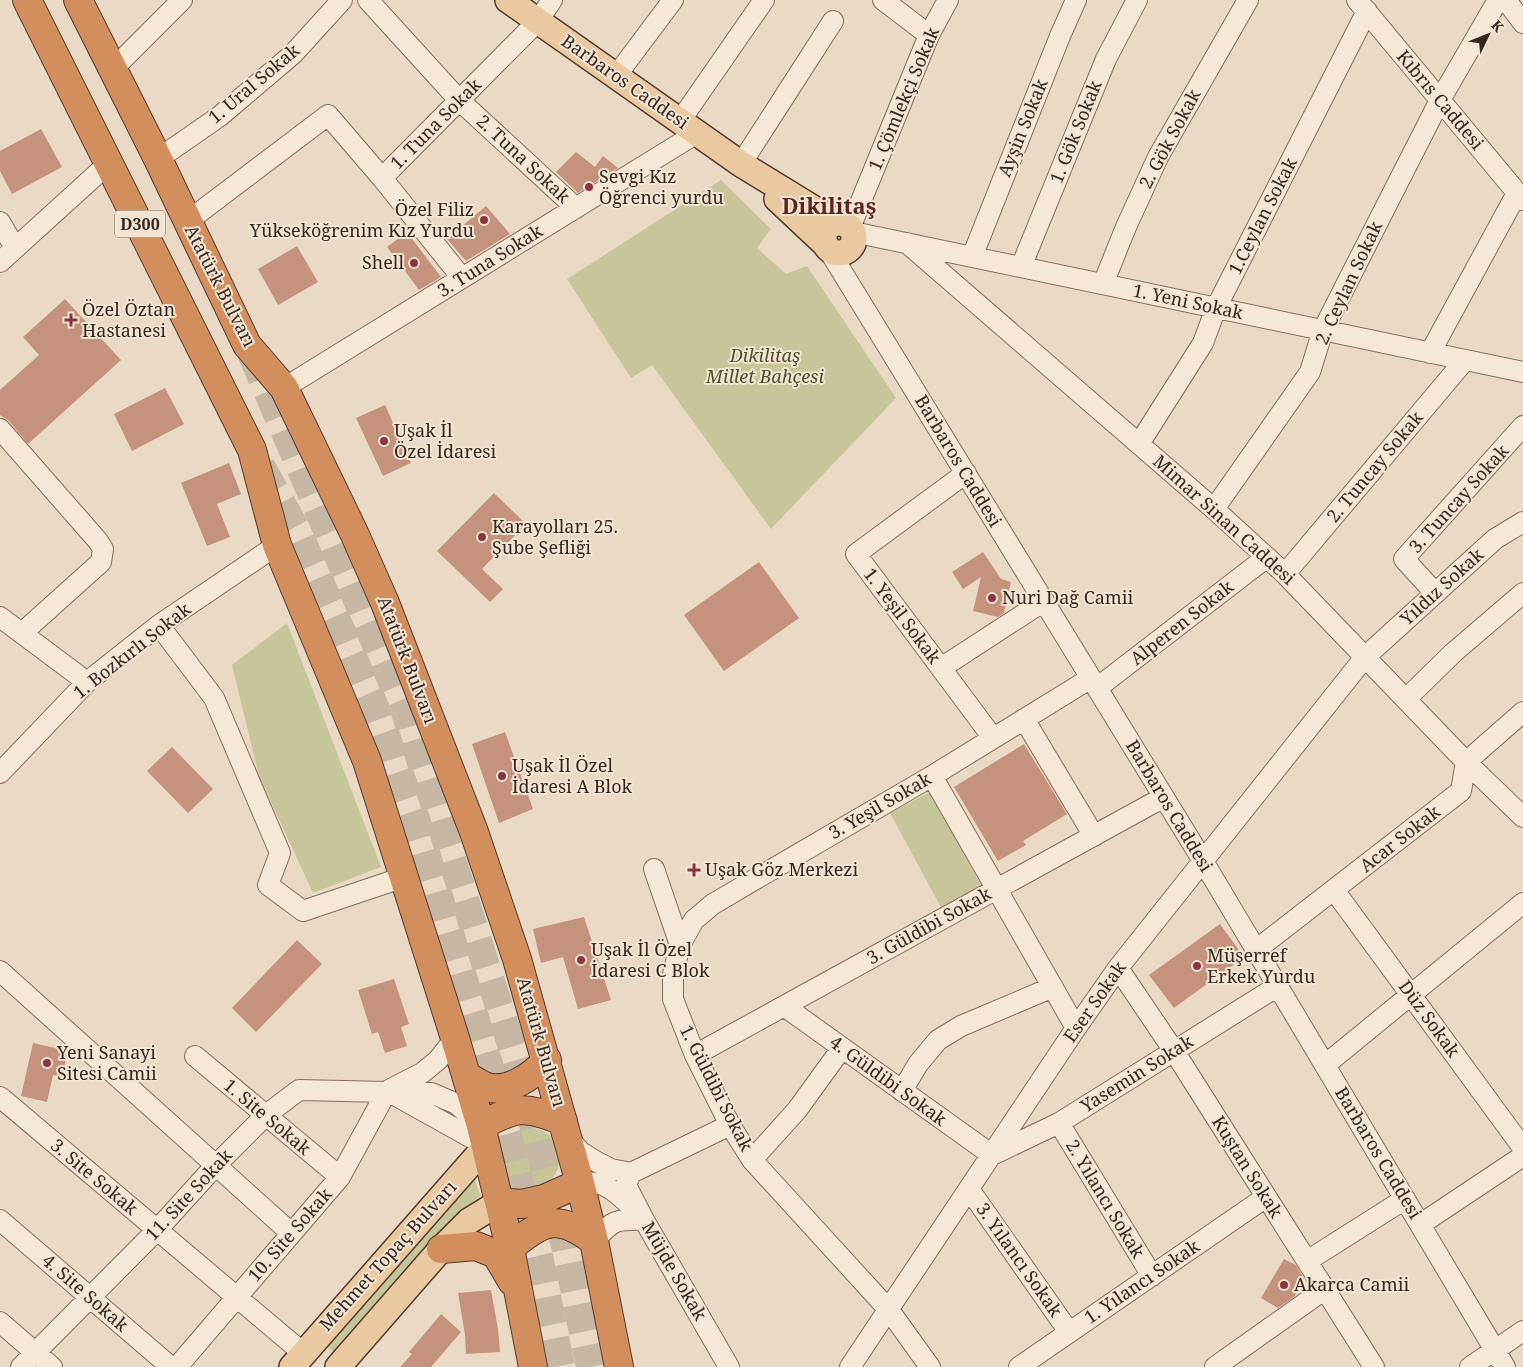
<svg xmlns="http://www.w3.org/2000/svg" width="1523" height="1367" viewBox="0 0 1523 1367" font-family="'Noto Serif',serif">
<rect width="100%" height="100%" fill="#eadac5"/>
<path fill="#c7c69a" d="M721,180L771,229L757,248L786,274L807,266L896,398L771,529L652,365L631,378L567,279Z
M287,623L381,867L313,893L259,776L232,665Z
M930,792L984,891L944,913L890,813Z
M500 1158a30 30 0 1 1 60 0a30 30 0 1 1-60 0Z
M473,1176L483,1202L336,1354L326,1346Z"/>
<path fill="#c5927e" d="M41,129L62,167L12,194L0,171V151Z
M576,152L595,167L603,156L618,168L578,193L556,172Z
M486,206L510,234L466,261L447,239Z
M407,232L441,277L419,290L387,247Z
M297,246L318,282L278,305L258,269Z
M65,299L121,360L28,444L9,421L0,415V390L39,355L23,337Z
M165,388L184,424L132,451L114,414Z
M385,405L411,463L383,476L356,418Z
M229,463L241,494L217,504L230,537L207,546L181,483Z
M494,493L526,524L482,569L503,589L490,602L437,551Z
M983,552L1001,579L1011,582L1004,613L998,617L973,611L981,577L963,589L952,572Z
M759,562L799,618L724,671L684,615Z
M505,732L533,809L499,823L472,744Z
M1024,744L1067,814L1023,841L1026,845L998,861L954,787Z
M172,747L213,789L188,813L147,771Z
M584,917L611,1000L578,1009L563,957L541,963L533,929Z
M1220,924L1244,957L1174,1008L1149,975Z
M297,940L322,964L256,1032L232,1008Z
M394,979L409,1024L401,1027L407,1046L385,1053L378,1032L372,1034L358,990Z
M33,1043L68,1051L62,1077L53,1075L47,1102L21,1096Z
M1284,1259L1296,1265L1304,1279L1294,1297L1278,1308L1261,1298Z
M491,1290L498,1329L500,1352L466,1354L465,1335L458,1293Z
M441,1314L461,1332L431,1367H400L412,1354L409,1352Z"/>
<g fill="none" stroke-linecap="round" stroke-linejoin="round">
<path stroke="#c6b6a4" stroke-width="28" stroke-dasharray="28 14" stroke-linecap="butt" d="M251,353L405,712L517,1063L566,1249L590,1367
M261,466L300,536L379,716L416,819L491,1071L539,1256L561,1367"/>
<defs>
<path id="minor" d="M368,0L459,100L576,208
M883,0L929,35
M1357,0L1523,200
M1506,0L1523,23
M113,69L182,0
M616,76L673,0
M680,121L764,0
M158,159L220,116L293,54L342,0
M741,164L833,21
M188,221L328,115L382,178
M0,222L15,248
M850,228L929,35L948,0
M853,232L1523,372
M907,243L1214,509L1285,574L1466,762L1523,817
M828,249L1203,861L1505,1367
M972,257L1060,36L1076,0
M0,262L109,163
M1021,267L1106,59L1137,0
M462,278L382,178L538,21L552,0
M1103,284L1126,227L1158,157L1248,0
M1430,353L1517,193
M284,388L697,133
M0,429L98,541L103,549L101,562L22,633
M1139,444L1203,343L1216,308L1367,11
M966,473L856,554L993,738
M1214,509L1310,372L1323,330L1440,100L1498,0
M1285,574L1465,360
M1435,593L1404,559L1523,426
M0,617L87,682
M159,625L214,698L280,853L268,885L303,911L404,877
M941,668L1044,601
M1097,688L1267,557
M1406,699L1453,653L1523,593
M1024,719L1094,836
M0,773L87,682L159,625L277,545
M932,776L1076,1028
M654,869L680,945L673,974V999L695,1055L730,1125L752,1160L889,1310L930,1367
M1334,890L1523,1148
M680,945L694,920L713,904L932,776L1091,678
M1256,950L1461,791L1466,762L1523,712
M1118,968L1174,1051L1374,1367
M0,971L291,1233
M784,1006L992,1155L1059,1123L1278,986
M695,1055L1164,797
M195,1056L340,1177
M1325,1065L1523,903
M389,1090L422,1073L438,1060L455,1038
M902,1091L918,1064L938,1040L961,1026L1053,987
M391,1093L486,1146
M0,1097L303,1353
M1059,1123L1152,1276
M569,1139L581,1152L597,1162L611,1169L631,1173L730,1125
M752,1160L797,1110L842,1048
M631,1173L626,1185L644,1220L729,1367
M580,1183C604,1179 617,1193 634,1209
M969,1189L1069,1332
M0,1220L171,1367
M1421,1224L1523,1156
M594,1241C613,1220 615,1219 644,1220
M1307,1261L1405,1199
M0,1322L52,1367
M21,1367L157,1230L216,1165L266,1115L299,1090L431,1093L457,1104L480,1126
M177,1367L340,1177L387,1091
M850,1367L1076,1028L1118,968L1203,861L1365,657L1495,539L1523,522
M1019,1367L1266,1197
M1215,1367L1325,1289
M1470,1367L1523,1331"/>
<path id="major" d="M508,0L741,164L837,223
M777,199L826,245
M824 238a15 15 0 1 1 30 0a15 15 0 1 1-30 0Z
M292,1367L486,1146
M338,1367L441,1249L469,1221L500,1202"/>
<path id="highway" d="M27,0L252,450L277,545L367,761L455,1038L481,1126L510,1248L533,1367
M78,0L158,159L247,345L284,388L355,535L385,603L474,832L517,959L580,1183L594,1241L619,1367
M467,1076C472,1079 478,1083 484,1086C506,1095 533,1076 547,1060
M481,1126C516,1106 525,1106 563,1121
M500,1202L522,1204L544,1199L580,1183
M510,1248C543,1220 558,1213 594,1241
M441,1249L476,1246L496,1254L512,1281"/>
</defs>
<use href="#minor" stroke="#846c5d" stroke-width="22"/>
<use href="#major" stroke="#523b30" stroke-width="28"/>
<use href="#highway" stroke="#523b30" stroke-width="30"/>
<use href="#minor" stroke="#f6e8d7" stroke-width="20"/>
<use href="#major" stroke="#eac9a0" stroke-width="25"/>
<use href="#highway" stroke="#d28e5d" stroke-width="28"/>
</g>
<g fill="#8d323f" stroke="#f2e5d4" stroke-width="2">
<circle cx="589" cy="187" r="5"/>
<circle cx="484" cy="220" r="5"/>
<circle cx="414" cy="263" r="5"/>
<path d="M68.5 312.5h5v5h5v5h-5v5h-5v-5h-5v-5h5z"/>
<circle cx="384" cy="441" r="5"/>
<circle cx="482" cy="537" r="5"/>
<circle cx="992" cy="598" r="5"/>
<circle cx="502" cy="776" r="5"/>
<path d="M691.5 862.5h5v5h5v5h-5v5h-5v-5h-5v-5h5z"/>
<circle cx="581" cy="960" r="5"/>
<circle cx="1197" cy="966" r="5"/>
<circle cx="47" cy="1063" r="5"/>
<circle cx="1284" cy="1285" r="5"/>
</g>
<g text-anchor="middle" stroke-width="4" stroke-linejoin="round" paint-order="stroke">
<rect fill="#f2e5d4" stroke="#6e6055" stroke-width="1" x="115" y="210.5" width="50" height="27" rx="4"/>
<g font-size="16" font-weight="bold" fill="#35271f">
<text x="140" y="230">D300</text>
</g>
<g font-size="18" fill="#35271f" stroke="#f2e5d4">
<text transform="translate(625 82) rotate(35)" y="6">Barbaros Caddesi</text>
<text transform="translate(254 84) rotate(-40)" y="6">1. Ural Sokak</text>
<text transform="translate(904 99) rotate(-67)" y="6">1. Çömlekçi Sokak</text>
<text transform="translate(1440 100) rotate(50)" y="6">Kıbrıs Caddesi</text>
<text transform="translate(436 124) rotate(-45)" y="6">1. Tuna Sokak</text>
<text transform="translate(1023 128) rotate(-68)" y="6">Ayşin Sokak</text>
<text transform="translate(1076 132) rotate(-68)" y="6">1. Gök Sokak</text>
<text transform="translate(1170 139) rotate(-62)" y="6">2. Gök Sokak</text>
<text transform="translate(523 159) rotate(43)" y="6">2. Tuna Sokak</text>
<text transform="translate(1263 216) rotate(-63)" y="6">1.Ceylan Sokak</text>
<text transform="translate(490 261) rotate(-32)" y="6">3. Tuna Sokak</text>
<text transform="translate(1349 283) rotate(-65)" y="6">2. Ceylan Sokak</text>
<text transform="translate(220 286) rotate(63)" y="6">Atatürk Bulvarı</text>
<text transform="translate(1188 302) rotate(12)" y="6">1. Yeni Sokak</text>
<text transform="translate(958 461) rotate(59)" y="6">Barbaros Caddesi</text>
<text transform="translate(1375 467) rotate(-50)" y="6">2. Tuncay Sokak</text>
<text transform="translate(1459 499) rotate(-48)" y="6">3. Tuncay Sokak</text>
<text transform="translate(1224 520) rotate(42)" y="6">Mimar Sinan Caddesi</text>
<text transform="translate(1442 587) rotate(-42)" y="6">Yıldız Sokak</text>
<text transform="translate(902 616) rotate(53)" y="6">1. Yeşil Sokak</text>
<text transform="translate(1182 623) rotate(-38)" y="6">Alperen Sokak</text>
<text transform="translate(132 651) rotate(-38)" y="6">1. Bozkırlı Sokak</text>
<text transform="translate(407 660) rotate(69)" y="6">Atatürk Bulvarı</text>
<text transform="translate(880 806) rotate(-30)" y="6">3. Yeşil Sokak</text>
<text transform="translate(1169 806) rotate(59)" y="6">Barbaros Caddesi</text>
<text transform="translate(1400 839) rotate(-38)" y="6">Acar Sokak</text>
<text transform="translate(929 926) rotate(-29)" y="6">3. Güldibi Sokak</text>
<text transform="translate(1095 1002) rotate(-55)" y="6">Eser Sokak</text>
<text transform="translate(1429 1019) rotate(54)" y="6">Düz Sokak</text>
<text transform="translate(541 1042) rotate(74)" y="6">Atatürk Bulvarı</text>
<text transform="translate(1137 1074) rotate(-32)" y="6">Yasemin Sokak</text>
<text transform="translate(888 1081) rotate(36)" y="6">4. Güldibi Sokak</text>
<text transform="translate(716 1088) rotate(63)" y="6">1. Güldibi Sokak</text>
<text transform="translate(267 1117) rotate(40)" y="6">1. Site Sokak</text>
<text transform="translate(1378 1153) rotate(59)" y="6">Barbaros Caddesi</text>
<text transform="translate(1247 1167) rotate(58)" y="6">Kuştan Sokak</text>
<text transform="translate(94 1177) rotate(40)" y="6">3. Site Sokak</text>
<text transform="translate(189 1195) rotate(-47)" y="6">11. Site Sokak</text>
<text transform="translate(1105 1199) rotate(59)" y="6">2. Yılancı Sokak</text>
<text transform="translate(290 1235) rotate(-49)" y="6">10. Site Sokak</text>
<text transform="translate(388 1256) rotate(-48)" y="6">Mehmet Topaç Bulvarı</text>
<text transform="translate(1019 1260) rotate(55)" y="6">3. Yılancı Sokak</text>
<text transform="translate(674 1271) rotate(60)" y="6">Müjde Sokak</text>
<text transform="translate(1142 1282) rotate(-34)" y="6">1. Yılancı Sokak</text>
<text transform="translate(85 1293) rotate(41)" y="6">4. Site Sokak</text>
</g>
<g font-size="18" fill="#35271f" stroke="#f2e5d4" text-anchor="start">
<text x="599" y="183">Sevgi Kız<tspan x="599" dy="21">Öğrenci yurdu</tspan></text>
<text x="474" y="216" text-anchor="end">Özel Filiz<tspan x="474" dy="21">Yükseköğrenim Kız Yurdu</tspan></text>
<text x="404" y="269" text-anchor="end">Shell</text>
<text x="82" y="316">Özel Öztan<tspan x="82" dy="21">Hastanesi</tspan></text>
<text x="394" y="437">Uşak İl<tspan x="394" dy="21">Özel İdaresi</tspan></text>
<text x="492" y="533">Karayolları 25.<tspan x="492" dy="21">Şube Şefliği</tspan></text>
<text x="1002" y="604">Nuri Dağ Camii</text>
<text x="512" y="772">Uşak İl Özel<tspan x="512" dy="21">İdaresi A Blok</tspan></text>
<text x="705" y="876">Uşak Göz Merkezi</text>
<text x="591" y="956">Uşak İl Özel<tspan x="591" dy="21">İdaresi C Blok</tspan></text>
<text x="1207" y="962">Müşerref<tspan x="1207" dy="21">Erkek Yurdu</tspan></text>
<text x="57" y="1059">Yeni Sanayi<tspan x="57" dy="21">Sitesi Camii</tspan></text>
<text x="1294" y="1291">Akarca Camii</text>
</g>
<g font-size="18" font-style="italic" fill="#4b5028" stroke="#f2e5d4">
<text x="765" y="362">Dikilitaş<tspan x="765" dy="21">Millet Bahçesi</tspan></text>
</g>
<g font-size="22" font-weight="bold" fill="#5e2622" stroke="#f2e5d4">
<text x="829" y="214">Dikilitaş</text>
</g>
</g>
<g transform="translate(1488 35) rotate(47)" stroke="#f2e5d4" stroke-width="4" paint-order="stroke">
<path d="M0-4L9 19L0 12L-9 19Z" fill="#35271f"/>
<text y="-8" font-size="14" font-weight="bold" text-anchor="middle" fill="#35271f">K</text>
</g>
</svg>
